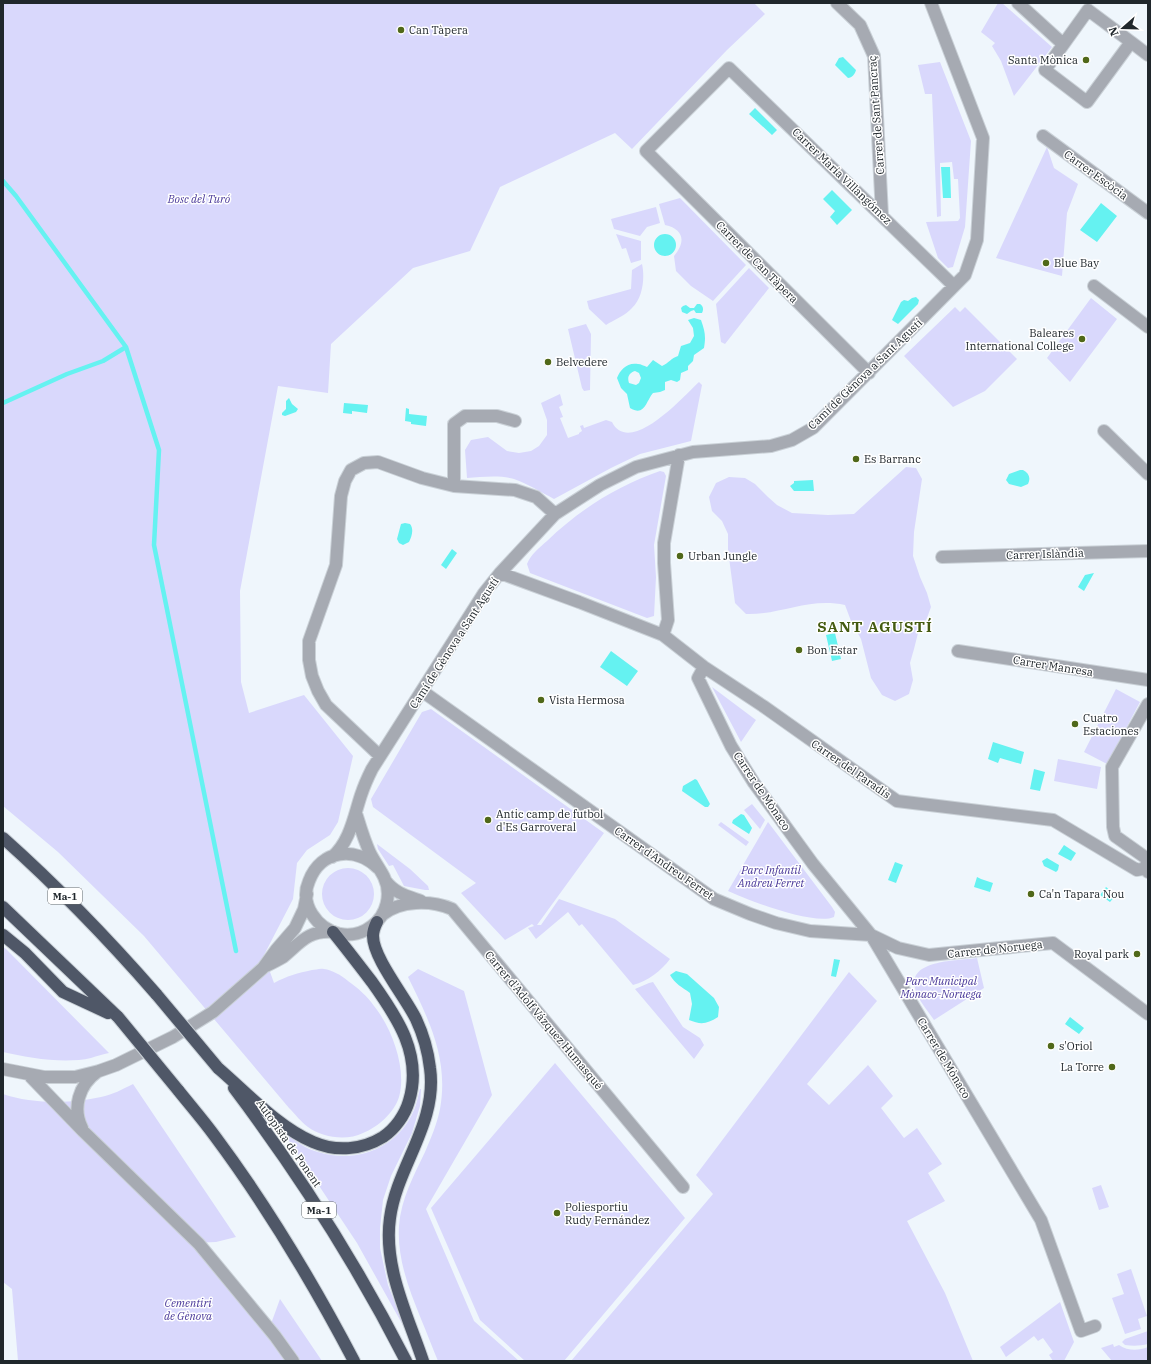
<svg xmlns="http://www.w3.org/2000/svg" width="1151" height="1364" viewBox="0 0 1151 1364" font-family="'IBM Plex Serif',serif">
<rect width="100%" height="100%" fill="#eff6fc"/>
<path fill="#d9d8fc" d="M3,3H754L765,14L727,50L632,149L615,133L500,187L470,251L413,268L331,344L328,393L278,386L240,591L241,682L249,713L304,695L353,756L338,822L330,835L307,850L297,863L293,899L264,955L274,983C287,976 298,973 312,970C315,970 320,968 324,969C332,970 341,975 348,981C358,988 367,996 374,1006C392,1028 407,1069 399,1097C394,1113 378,1127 363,1133C347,1141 323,1138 308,1127C301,1122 295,1114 289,1108L144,936L58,852L3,806Z
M998,3H1002L1052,47L1014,96L1001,61L992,46L995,43L981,32Z
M940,62L971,141L965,227L953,267L948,268L938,258L926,222L958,221L960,218L958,179H954L952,162L940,163L941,216L937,217L932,94H925L918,65Z
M1047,147L1054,168L1078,184L1067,213L1062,276L996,258Z
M680,198L746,265L713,301L691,286L676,271L674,256C686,242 684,229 665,225L659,204Z
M656,207L660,223L647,227L640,236L614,229L611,219Z
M616,234L641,241V260L631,263L626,248L622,249Z
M642,264C645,277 643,298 632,308C626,315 614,320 606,325L589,309L587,301L631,289L632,270Z
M749,268L769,288L725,344L721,342L716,304Z
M1091,298L1117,319L1070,382L1047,358Z
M955,307L960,312L965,307L1017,359L985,391L953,407L904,356Z
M586,324L591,334L590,390L584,391L582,388L568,329Z
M699,382L702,385L691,441L640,454L611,468L554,499C541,492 528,484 514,479C500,475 482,477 467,478L465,450L471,440L488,437L507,451L519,453L531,451L539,446L547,435V420L541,403L560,394L563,405L559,407L563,417L560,418L568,438L579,434V433L582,431L580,426L583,425L584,428L606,420L612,422C630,457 684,396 699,382Z
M906,467L916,468L922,479L914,532L913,556L920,577L927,593L931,607L927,618L918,633L914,649L910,663L913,680L909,694L895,701L882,695L871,678L861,639L851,621L845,605C809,597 781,615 746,614L735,603L728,550V534L722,521L712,511L709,497L716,483L729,477L745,478L755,484L768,497L777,505L792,513L828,515L854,514Z
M660,471L664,472L666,476L654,545L656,577L654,616L647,618L530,573L527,564C531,554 539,548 547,541C579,510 617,486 660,471Z
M712,687L756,720L741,742Z
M1116,689L1140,702L1107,764L1084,752Z
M431,709L604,833L537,925H541L559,899L615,919L670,959C661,971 648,981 633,985L582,924L579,926L568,912L536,939L528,928L534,926L532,924L505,940L461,893L476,883L373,807L371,799L422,712Z
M1058,759L1101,767L1097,789L1054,781Z
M752,804L765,820L760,829L744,810Z
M721,822L749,842L746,846L718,825Z
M768,822L832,907L835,912L834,917C815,926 747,900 728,891Z
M377,844L410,869L428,886L429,890H425L404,886L393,865L389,866L378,849Z
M322 894a26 26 0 1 1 52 0a26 26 0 1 1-52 0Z
M3,947L6,949L109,1053C103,1054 97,1056 91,1058C65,1064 28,1058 3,1052Z
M977,958L984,988L934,1020C928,1011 919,1001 916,991C904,959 959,961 977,958Z
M418,969L464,991L492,1095L426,1209L474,1321L519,1361H438C432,1347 427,1333 421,1319C409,1289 397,1259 399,1226C401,1199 414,1175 425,1152C431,1138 437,1124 440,1109C449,1059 429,1020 408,977Z
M849,972L877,1001L807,1084L829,1105L868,1065L893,1096L881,1108L904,1138L917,1128L942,1164L928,1173L945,1201L907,1221L945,1293L973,1361H571L713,1194L696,1175Z
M653,982L683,1027L700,1038L704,1045L694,1059L635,989L649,983Z
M555,1063L685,1218L564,1361H525L480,1320L431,1208Z
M133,1084L236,1237L216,1242L192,1243L261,1324L272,1321L280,1299L322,1361H18L12,1289L3,1282V1094C32,1104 71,1104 101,1097C112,1095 123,1089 133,1084Z
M420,1089H421L420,1106L412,1133L391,1176L383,1200L380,1228V1248L388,1285L405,1329L357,1243L284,1133V1132C295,1140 305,1149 318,1152C357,1164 398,1148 414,1110C417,1103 418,1096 420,1089Z
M1101,1185L1109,1207L1099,1210L1092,1188Z
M1131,1269L1147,1316L1138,1319L1141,1329L1125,1334L1112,1298L1124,1294L1117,1274Z
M1060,1302L1074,1342L1064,1361H1053L1049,1355L1053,1352L1043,1338L1038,1341L1034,1336L1006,1357L1000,1347Z
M1148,1331V1344C1140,1346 1133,1346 1125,1345L1122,1342L1125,1339Z
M1113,1344L1114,1347L1119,1345C1128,1351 1138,1351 1148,1347V1361H1112L1101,1348Z"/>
<path fill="#65f2f1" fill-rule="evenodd" d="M843,57L856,70C855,74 852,78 848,78L835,65L839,58Z
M755,108L777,130L772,135L749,114Z
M941,167H950L951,198H943Z
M832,190L852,210L837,225L830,217L835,211L823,199Z
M1101,203L1117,216L1097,242L1080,230Z
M654 245a11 11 0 1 1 22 0a11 11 0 1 1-22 0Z
M916,297L919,300L918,304L898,324L892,320L901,302L904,300L908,301L912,298Z
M697,304H700C703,306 704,309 702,313H696L694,310L691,311L687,314L682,312L681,308L683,306L686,305L690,308H694Z
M694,318L701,320C705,331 706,337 704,348L694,355L693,361L688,366V370L681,373L680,380L677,382L671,380L665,382V390L660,392L653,393C646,401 645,417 630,408L627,394L621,388L617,378C620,370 627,362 638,364C641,364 644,366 647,367L653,360L662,366C669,363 671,358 678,356L681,346L690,343L694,336L693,328L688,320ZM635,371L639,373L641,378L639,383L636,385L629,383C627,377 629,373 635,371Z
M289,398L292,404L298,409L296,412L285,416L282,415V413L286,409V401Z
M344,403L368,405L367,413L352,411V414L343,413Z
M406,408L409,409V414L427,416L426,426L411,424V422L405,421Z
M1020,470H1023C1029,473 1031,478 1028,484L1021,487L1009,484L1006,480L1009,474Z
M813,480L814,491H794L790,486L794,483V481Z
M405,523L410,524C414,529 412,536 409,542L403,545L399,543L397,539L401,524Z
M452,549L457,553L446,569L441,565Z
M1094,573L1084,591L1078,587L1085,575Z
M835,633L841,659L832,661L826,635Z
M611,651L638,671L627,686L600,667Z
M993,742L1024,752L1021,764L1000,758L998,763L988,759Z
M1034,769L1045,772L1040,791L1030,789Z
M695,779L697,780L709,802L710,804L708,807H705L682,791L683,786Z
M741,814L744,815L752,828L749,834L732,823L733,820Z
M1064,845L1076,853L1071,861L1058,854Z
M1047,858L1059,865L1058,870L1056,872L1044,866L1042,861Z
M895,862L903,865L896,883L888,880Z
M977,877L981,879L993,883L990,892L974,887Z
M1106,887L1116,895L1110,902L1100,895Z
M834,959L840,960L836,977L831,976Z
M676,971L687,974L714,998L719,1007L718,1017C707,1024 701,1025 689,1020L692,1004L690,993C682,987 675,984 670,975Z
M1070,1017L1084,1028L1079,1034L1065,1024Z"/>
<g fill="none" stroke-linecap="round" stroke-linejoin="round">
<path stroke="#65f2f1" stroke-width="4.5" d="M3,181L16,196L126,347L159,450L154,545L236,951
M3,403L67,374L103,361L126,347"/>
<defs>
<path id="minor" d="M837,3L860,25L874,56L882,215
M1018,3L1063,44
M1088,10L1131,42L1087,102L1045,70Z
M1131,42L1148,55
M1043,136L1148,213
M1094,286L1148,327
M869,373L646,151L729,68L954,286
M1104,431L1148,474
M454,486V424L465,416H497L515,421
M942,557L1148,551
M500,573L579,602L663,635L704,667L763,706L897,801L1053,820L1137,870L1147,868
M663,635L668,620L664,563V543L679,455
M958,651L1148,680
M704,667L698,678L731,746L754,783L813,864L871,935L1041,1220L1081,1331L1095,1326
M422,691L714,899L750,914L776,923L810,931L871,935L898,948L929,955L1053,943L1148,1014
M1148,704L1112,767L1113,827L1115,836L1146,858L1148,872
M380,756L326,705L318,691L312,676L309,660V641L336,565L341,496L345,481L351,470L364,463L378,462L422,478L454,486L515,490L536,497L555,514
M356,813C360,826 364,840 370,853C374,861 380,869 384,877C392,894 387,915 372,926C363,933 351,936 340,934C317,929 299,904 309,881C321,849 356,846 378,868
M332,857C350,842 354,816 361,795C364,786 368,777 372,769L484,593L500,573L555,514L600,485L636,467L693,452L771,446L792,440L813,428L965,275L977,240L983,138L931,3
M385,880C394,893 407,896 421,901
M382,915C400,900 431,900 452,909L683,1187
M266,966C272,963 278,960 283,957C300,943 308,930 333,932
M3,1069L44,1077H75L99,1071L116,1065L173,1037L213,1012L263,968L276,950L295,928L304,909L307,894
M28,1074L83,1131L199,1244L275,1336L293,1361
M82,1128C72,1108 79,1085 97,1072"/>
<path id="highway" d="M3,838C58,887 109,940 157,995
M3,907L118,1017
M377,922C375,926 373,931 373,936C373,958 406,998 416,1019C423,1034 428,1051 430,1068C438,1123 397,1166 390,1218C383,1267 408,1316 423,1361
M3,935L25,953L63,992L108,1013
M218,1068C247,1093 278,1127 313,1142C336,1152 362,1150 383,1137C395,1129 405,1115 409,1101C423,1055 397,1017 372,982C359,965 346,948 333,932
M234,1088C299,1174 357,1265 406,1361
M178,1090C190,1105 203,1120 214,1135C267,1206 313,1283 354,1361"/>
</defs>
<use href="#minor" stroke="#cad1d7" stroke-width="14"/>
<use href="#highway" stroke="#cad1d7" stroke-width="14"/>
<use href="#minor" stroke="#a6aab2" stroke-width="12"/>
<use href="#highway" stroke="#4f5767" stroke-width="12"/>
<defs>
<path id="highway-bridge" d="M157,995L218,1068
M118,1017L178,1090"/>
</defs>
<use href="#highway-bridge" stroke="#cad1d7" stroke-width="14" stroke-linecap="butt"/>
<use href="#highway-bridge" stroke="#4f5767" stroke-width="12"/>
</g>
<g fill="#506819" stroke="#fff" stroke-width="1.5">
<circle cx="401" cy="30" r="4"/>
<circle cx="1086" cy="60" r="4"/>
<circle cx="1046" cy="263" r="4"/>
<circle cx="1082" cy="339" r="4"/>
<circle cx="548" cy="362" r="4"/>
<circle cx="856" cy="459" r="4"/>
<circle cx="680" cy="556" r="4"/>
<circle cx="799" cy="650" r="4"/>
<circle cx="541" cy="700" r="4"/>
<circle cx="1075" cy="724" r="4"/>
<circle cx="488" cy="820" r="4"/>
<circle cx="1031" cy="894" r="4"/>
<circle cx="1137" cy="954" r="4"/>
<circle cx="1051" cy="1046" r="4"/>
<circle cx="1112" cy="1067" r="4"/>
<circle cx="557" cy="1213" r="4"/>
</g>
<g text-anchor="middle" stroke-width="3" stroke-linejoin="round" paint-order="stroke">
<g fill="#fff" stroke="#63686b" stroke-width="1">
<rect x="48" y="888" width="34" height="16" rx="3"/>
<rect x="302" y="1202" width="34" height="16" rx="3"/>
</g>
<g font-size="10" font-weight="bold" fill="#20272c">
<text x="65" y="900">Ma-1</text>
<text x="319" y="1214">Ma-1</text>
</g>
<g font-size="11" fill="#20272c" stroke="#fff" text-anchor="start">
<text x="409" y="34">Can Tàpera</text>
<text x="1078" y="64" text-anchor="end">Santa Mònica</text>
<text x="1054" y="267">Blue Bay</text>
<text x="1074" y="337" text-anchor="end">Baleares<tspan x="1074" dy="13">International College</tspan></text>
<text x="556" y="366">Belvedere</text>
<text x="864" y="463">Es Barranc</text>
<text x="688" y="560">Urban Jungle</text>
<text x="807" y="654">Bon Estar</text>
<text x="549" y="704">Vista Hermosa</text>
<text x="1083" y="722">Cuatro<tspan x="1083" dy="13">Estaciones</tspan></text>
<text x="496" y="818">Antic camp de futbol<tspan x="496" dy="13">d'Es Garroveral</tspan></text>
<text x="1039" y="898">Ca'n Tapara Nou</text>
<text x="1129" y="958" text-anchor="end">Royal park</text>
<text x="1059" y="1050">s'Oriol</text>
<text x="1104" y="1071" text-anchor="end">La Torre</text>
<text x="565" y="1211">Poliesportiu<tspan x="565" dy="13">Rudy Fernández</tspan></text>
</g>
<g font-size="11" fill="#20272c" stroke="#fff">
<text transform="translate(876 115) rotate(-94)" y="4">Carrer de Sant Pancraç</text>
<text transform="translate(1096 175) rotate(36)" y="4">Carrer Escòcia</text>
<text transform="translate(842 176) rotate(44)" y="4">Carrer María Villangómez</text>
<text transform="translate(757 262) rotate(45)" y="4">Carrer de Can Tàpera</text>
<text transform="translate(865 374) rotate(-44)" y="4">Camí de Gènova a Sant Agustí</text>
<text transform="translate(1045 554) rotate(-2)" y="4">Carrer Islàndia</text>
<text transform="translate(454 643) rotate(-57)" y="4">Camí de Gènova a Sant Agustí</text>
<text transform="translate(1053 666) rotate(9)" y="4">Carrer Manresa</text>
<text transform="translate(851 769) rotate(35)" y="4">Carrer del Paradís</text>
<text transform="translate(762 791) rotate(56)" y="4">Carrer de Mònaco</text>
<text transform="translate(664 863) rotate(35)" y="4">Carrer d'Andreu Ferret</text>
<text transform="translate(995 949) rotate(-6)" y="4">Carrer de Noruega</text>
<text transform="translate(544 1020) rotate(50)" y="4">Carrer d'Adolf Vázquez Humasqué</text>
<text transform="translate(944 1058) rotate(59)" y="4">Carrer de Mònaco</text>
<text transform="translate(289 1143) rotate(55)" y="4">Autopista de Ponent</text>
</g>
<g font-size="11" font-style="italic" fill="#493899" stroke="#fff">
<text x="199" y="203">Bosc del Turó</text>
<text x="771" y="874">Parc Infantil<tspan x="771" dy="13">Andreu Ferret</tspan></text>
<text x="941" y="985">Parc Municipal<tspan x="941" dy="13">Mònaco-Noruega</tspan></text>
<text x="188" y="1307">Cementiri<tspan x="188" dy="13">de Gènova</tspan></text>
</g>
<g font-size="15" font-weight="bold" letter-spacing="1" fill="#455b11" stroke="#fff">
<text x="875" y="632">SANT AGUSTÍ</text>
</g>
</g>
<rect width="1151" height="1364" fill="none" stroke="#20272c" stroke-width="8"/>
<g transform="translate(1123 28) rotate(250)" stroke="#ffffff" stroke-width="3" paint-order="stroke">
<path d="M0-3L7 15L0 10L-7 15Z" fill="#20272c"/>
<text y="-6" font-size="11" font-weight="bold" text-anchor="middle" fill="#20272c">N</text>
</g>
</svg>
